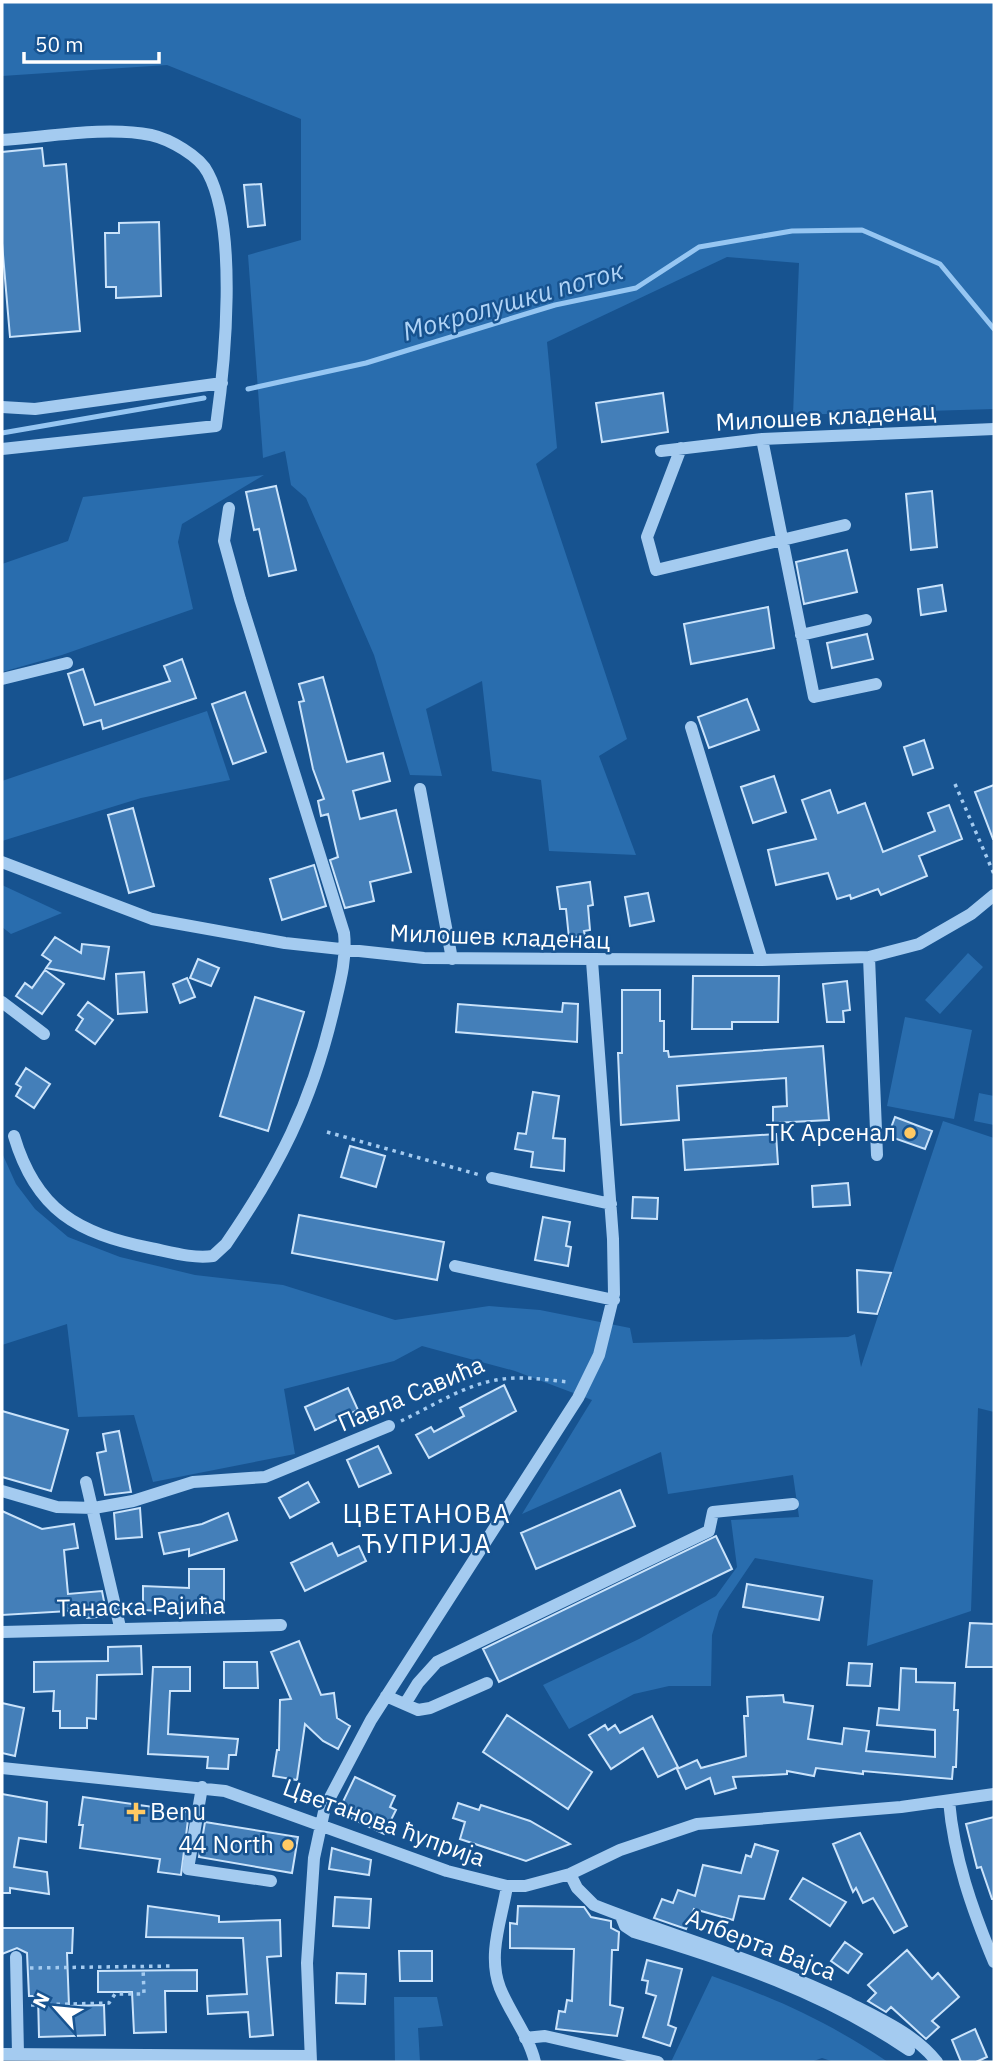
<svg xmlns="http://www.w3.org/2000/svg" width="996" height="2064" viewBox="0 0 996 2064" font-family="'IBM Plex Sans',sans-serif">
<rect width="100%" height="100%" fill="#175390"/>
<path fill="#296dae" d="M2,2H994V409L793,415L799,263L727,257L547,342L557,448L536,464L627,739L599,756L636,855L549,851L541,780L492,771L482,681L426,709L442,776L410,775L374,655L306,498L291,485L285,451L263,458L248,255L301,240V119L167,65L2,76Z
M264,475L182,524L178,542L193,609L62,655L2,672V564L68,541L83,497Z
M207,711L230,780L141,798L2,841V781Z
M2,885L62,913L11,934L2,927Z
M968,953L983,967L940,1014L925,1000Z
M905,1017L972,1030L954,1119L887,1106Z
M979,1093L994,1096V1125L974,1121Z
M943,1121L994,1138V1412L978,1408L971,1611L867,1646L873,1580L755,1558L719,1611L712,1635L711,1686H669L634,1694L569,1729L543,1685L639,1639L716,1596L737,1567L731,1520L799,1517L793,1475L668,1494L661,1452L522,1514L592,1400L515,1371L422,1346L394,1361L284,1389L295,1454L153,1482L134,1415L78,1417L67,1324L2,1345V1153L16,1184L35,1209L68,1237L120,1257L195,1275L283,1285L395,1320L489,1306L540,1310L630,1328L633,1343L848,1337L855,1334L861,1367Z
M712,1976C780,2000 828,2022 888,2062H834L822,2058L811,2062H671Z
M394,1997H437L443,2026L418,2028L420,2062H395Z"/>
<g fill="none" stroke-linecap="round" stroke-linejoin="round">
<path stroke="#96c6f2" stroke-width="5" d="M248,389L366,363L555,305L636,288L699,247L792,231L862,230L940,264L994,329
M2,433L204,398"/>
</g>
<path fill="#447fb9" stroke="#cae3fb" stroke-width="2" d="M42,148L44,166L66,164L80,331L10,337L2,243V152Z
M261,184L265,225L248,227L244,185Z
M159,222L161,296L116,298V287H106L105,233H119V223Z
M663,393L668,432L602,442L596,403Z
M276,486L296,570L269,576L259,529L254,530L246,492Z
M932,491L937,547L911,550L906,494Z
M847,550L857,592L804,604L796,562Z
M942,585L946,611L921,615L918,589Z
M768,607L774,648L691,664L684,624Z
M867,634L873,659L832,668L827,643Z
M182,659L196,698L103,729L101,720L84,725L68,674L83,669L95,705L170,681L164,666Z
M323,677L347,762L383,753L390,781L353,791L360,819L396,810L411,872L370,882L374,901L345,908L330,860L338,857L328,814L321,816L318,801L324,799L313,769L299,702L304,701L299,684Z
M245,692L266,752L233,764L212,704Z
M747,699L759,730L709,748L698,717Z
M924,740L933,768L913,775L904,747Z
M774,776L786,812L753,823L741,787Z
M994,785V839H993L975,792Z
M830,790L838,813L865,803L883,852L935,831L928,813L949,805L962,839L919,856L927,876L881,895L878,889L851,899L850,895L837,899L828,873L776,885L768,850L816,839L802,800Z
M133,808L154,886L129,893L108,815Z
M314,865L326,906L282,920L270,879Z
M590,882L593,905L588,906L590,930L584,931L585,936L569,938L566,909H560L557,887Z
M648,893L654,921L630,926L625,897Z
M55,937L81,953L82,944L109,947L104,979L46,968L51,961L42,955Z
M198,959L219,968L211,986L190,978Z
M45,970L64,984L42,1014L16,996L25,983L32,988Z
M144,972L147,1012L118,1014L116,974Z
M693,976H779L778,1022H732V1029H692Z
M187,978L195,997L180,1003L173,984Z
M847,981L850,1010L843,1011L844,1022H827L823,984Z
M622,990H660V1021H664V1051H668L669,1057L823,1046L829,1120L773,1123V1107L787,1106L786,1078L677,1086L679,1120L621,1125L618,1053H622Z
M255,997L304,1012L268,1131L220,1116Z
M88,1002L113,1020L95,1044L76,1030L83,1019L78,1015Z
M563,1003L578,1004L577,1042L456,1032L458,1004L562,1012Z
M26,1068L50,1084L34,1108L16,1096L21,1087L16,1084Z
M533,1092L559,1096L553,1138L565,1139L564,1171L531,1167L533,1152L515,1149L518,1133L526,1134Z
M895,1117L932,1131L925,1149L888,1136Z
M776,1134L778,1164L685,1170L683,1140Z
M350,1146L385,1156L376,1187L341,1177Z
M848,1183L850,1205L813,1207L812,1186Z
M633,1197L658,1198L657,1219L632,1218Z
M299,1215L444,1242L437,1280L292,1253Z
M543,1217L570,1222L566,1246L571,1247L568,1266L535,1260Z
M857,1270L891,1273L877,1314L858,1312Z
M504,1385L516,1411L429,1458L416,1435L431,1427L434,1432L464,1416L460,1408Z
M348,1388L358,1410L315,1430L305,1407Z
M2,1411L68,1430L51,1491L2,1477Z
M119,1431L131,1492L105,1495L97,1453L106,1451L103,1434Z
M378,1446L391,1473L359,1487L347,1460Z
M308,1482L319,1502L290,1518L279,1498Z
M620,1490L635,1526L536,1569L521,1533Z
M140,1508L142,1537L116,1539L114,1513Z
M2,1511L42,1529L74,1524L78,1548L64,1550L68,1594L102,1591L107,1616L87,1618L86,1610L2,1615Z
M228,1513L237,1540L189,1556V1549L164,1554L159,1533L202,1524Z
M716,1536L732,1569L499,1682L483,1649Z
M332,1543L338,1556L359,1546L366,1561L305,1591L291,1563Z
M189,1569H224V1614L143,1610V1586L189,1588Z
M747,1584L823,1597L819,1620L743,1607Z
M970,1623L994,1624V1667H966Z
M299,1641L321,1695L334,1693L337,1718L350,1726L338,1749L323,1741L305,1724L297,1780L273,1776L277,1750H279L280,1700L291,1699L271,1652Z
M141,1646L142,1674L97,1675L96,1719L87,1718V1728H60V1711H53L54,1691L34,1692V1662L108,1661V1647Z
M224,1662H257L258,1688H224Z
M849,1663L872,1664L870,1686L847,1685Z
M153,1667H190V1691H170L168,1734L238,1739L236,1755H229L228,1769L207,1768L208,1757L148,1754Z
M901,1668L916,1669V1682L955,1683L954,1710H958L956,1767H953L952,1779L863,1771V1774L816,1768L814,1776L787,1771V1774L733,1777L736,1788L715,1794L710,1778L686,1789L677,1769L697,1760L701,1768L746,1756L744,1716H748L747,1697L783,1695L784,1702L813,1706L808,1739L842,1744L844,1728L869,1731L866,1751L935,1757V1730L877,1725L879,1708L899,1710Z
M2,1703L24,1708L15,1756L2,1753Z
M507,1715L592,1772L568,1809L483,1752Z
M652,1716L678,1767L658,1777L643,1748L611,1769L589,1735L605,1725L608,1730L615,1725L620,1733Z
M355,1777L395,1796L390,1807L396,1810L384,1834L338,1812Z
M2,1794L47,1802L46,1842L19,1838L14,1867L47,1872L49,1894L10,1888V1893H2Z
M83,1797L189,1812L181,1875L158,1872L160,1859L80,1848L83,1825H79Z
M458,1803L479,1810L481,1805L530,1821L570,1844L526,1861L460,1839L465,1822L453,1818Z
M994,1817V1899H992L981,1867L977,1868L966,1824Z
M205,1822L298,1837L292,1873L199,1857Z
M860,1833L907,1926L894,1933L873,1898L863,1903L856,1888L853,1892L833,1844Z
M755,1844L778,1851L764,1899L739,1896L733,1920L694,1909L686,1929L654,1918L662,1899L673,1903L678,1890L695,1896L703,1865L741,1873L746,1855L751,1857Z
M332,1848L371,1860L369,1875L329,1869Z
M803,1878L846,1902L830,1926L790,1899Z
M335,1897L371,1899L369,1928L333,1926Z
M148,1906L219,1916V1922L280,1920L281,1956L267,1957L273,2035L250,2037L248,2012L208,2014L207,1996L247,1994L243,1938L146,1937Z
M518,1906L584,1907L591,1917L611,1921V1928L619,1932L618,1950H612L610,2005L623,2008L617,2036L556,2029L559,2011L565,2012L567,2000L572,2001L574,1949L510,1948V1923L517,1924Z
M2,1928H73L72,1953H67L69,2006L104,2005L105,2035L39,2037L38,1996H29L27,1953L17,1948L2,1954Z
M845,1942L862,1954L848,1973L831,1961Z
M907,1950L932,1979L938,1973L959,1997L932,2021L939,2027L926,2039L891,2007L886,2012L868,2001L876,1993L868,1985Z
M399,1951H432V1981H400Z
M647,1960L682,1969L668,2025L676,2028L670,2046L643,2037L656,1996L646,1993L648,1981L642,1980Z
M197,1970V1991H165L166,2032L134,2033L132,1992H98V1971Z
M337,1973L366,1974L365,2004L336,2003Z
M975,2029L987,2057L976,2062H961L952,2040Z"/>
<g fill="none" stroke-linecap="round" stroke-linejoin="round">
<path stroke="#a4cbf0" stroke-width="3.5" stroke-dasharray="3.5 5" stroke-linecap="butt" d="M955,784L994,874
M327,1132L480,1175
M401,1421C433,1406 467,1383 503,1379C525,1376 547,1380 569,1382
M30,1968L171,1966
M31,2005L109,2003L115,1994H144L143,1967"/>
<path stroke="#a4cbf0" stroke-width="12" d="M2,140C48,137 106,126 151,135C169,139 200,156 208,173C238,229 225,363 216,426L2,449
M2,407L35,409L222,383
M762,439L814,697L876,684
M681,448L647,537L656,570L845,525
M661,451L762,439L994,429
M801,635L866,620
M2,679L67,663
M691,727L762,960
M420,789L452,959
M2,862L152,919L285,943L424,958L762,960L869,957L919,944L971,914L994,895
M869,957L877,1155
M2,1002L44,1034
M14,1136C36,1210 77,1233 150,1248C170,1252 193,1259 213,1256L226,1244C279,1167 311,1104 333,1012C339,986 347,961 344,933L240,599L224,541L229,508
M492,1178L611,1204
M455,1266L614,1300
M86,1482L120,1627
M2,1491L57,1507L94,1508L133,1501L193,1482L265,1477L389,1426
M2,1632L281,1625
M386,1696L418,1710L430,1708L487,1683
M405,1704L418,1683L437,1662L709,1531L713,1512L793,1504
M2,1768L225,1791L447,1871L507,1886H525L570,1874L620,1850L697,1824L901,1807L994,1794
M202,1787L188,1869L271,1881
M949,1801C954,1858 972,1909 994,1962
M570,1874L577,1888L594,1905C680,1939 765,1962 849,2003C880,2019 915,2034 937,2062
M507,1886C502,1919 487,1954 500,1988C510,2013 529,2036 535,2062
M621,1916L625,1926L634,1932C731,1961 825,1993 909,2050
M16,1957L18,2054
M525,2038L545,2036L658,2062
M2,2054L310,2056
M311,2062L307,1963L314,1858L325,1807L371,1720L578,1398L599,1355L614,1294L613,1239L592,961"/>
</g>
<g fill="#ffc963" stroke="#175390" stroke-width="2.5">
<circle cx="910" cy="1133" r="7"/>
<path d="M132.5 1801.5h7v7h7v7h-7v7h-7v-7h-7v-7h7z"/>
<circle cx="288" cy="1845" r="7"/>
</g>
<g text-anchor="middle" stroke-width="5" stroke-linejoin="round" paint-order="stroke">
<g font-size="24" fill="#fff" stroke="#175390">
<text transform="translate(826 417) rotate(-3)" y="8">Милошев кладенац</text>
<text transform="translate(500 937) rotate(2)" y="8">Милошев кладенац</text>
<text transform="translate(411 1394) rotate(-23)" y="8">Павла Савића</text>
<text transform="translate(141 1607) rotate(-1)" y="8">Танаска Рајића</text>
<text transform="translate(384 1823) rotate(20)" y="8">Цветанова ћуприја</text>
<text transform="translate(761 1945) rotate(21)" y="8">Алберта Вајса</text>
</g>
<g font-size="24" fill="#fff" stroke="#175390" text-anchor="end">
<text x="896" y="1141">ТК Арсенал</text>
<text x="150" y="1820" text-anchor="start">Benu</text>
<text x="274" y="1853">44 North</text>
</g>
<g font-size="26" font-style="italic" fill="#b0d4f7" stroke="#175390">
<text transform="translate(513 301) rotate(-16)" y="9">Мокролушки поток</text>
</g>
<g font-size="26" letter-spacing="2" fill="#fff" stroke="#175390">
<text x="427" y="1523">ЦВЕТАНОВА<tspan x="427" dy="30">ЋУПРИЈА</tspan></text>
</g>
</g>
<rect width="996" height="2064" fill="none" stroke="#ffffff" stroke-width="7"/>
<g transform="translate(56 2008) rotate(297)" stroke="#175390" stroke-width="5" paint-order="stroke">
<path d="M0-5L12 26L0 18L-12 26Z" fill="#ffffff"/>
<text y="-10" font-size="19" font-weight="bold" text-anchor="middle" fill="#ffffff">N</text>
</g>
<path d="M24 52v10h135v-10" fill="none" stroke="#ffffff" stroke-width="3.5"/>
<text x="35" y="52" font-size="21" fill="#ffffff" stroke="#175390" stroke-width="5" paint-order="stroke">50 m</text>
</svg>
